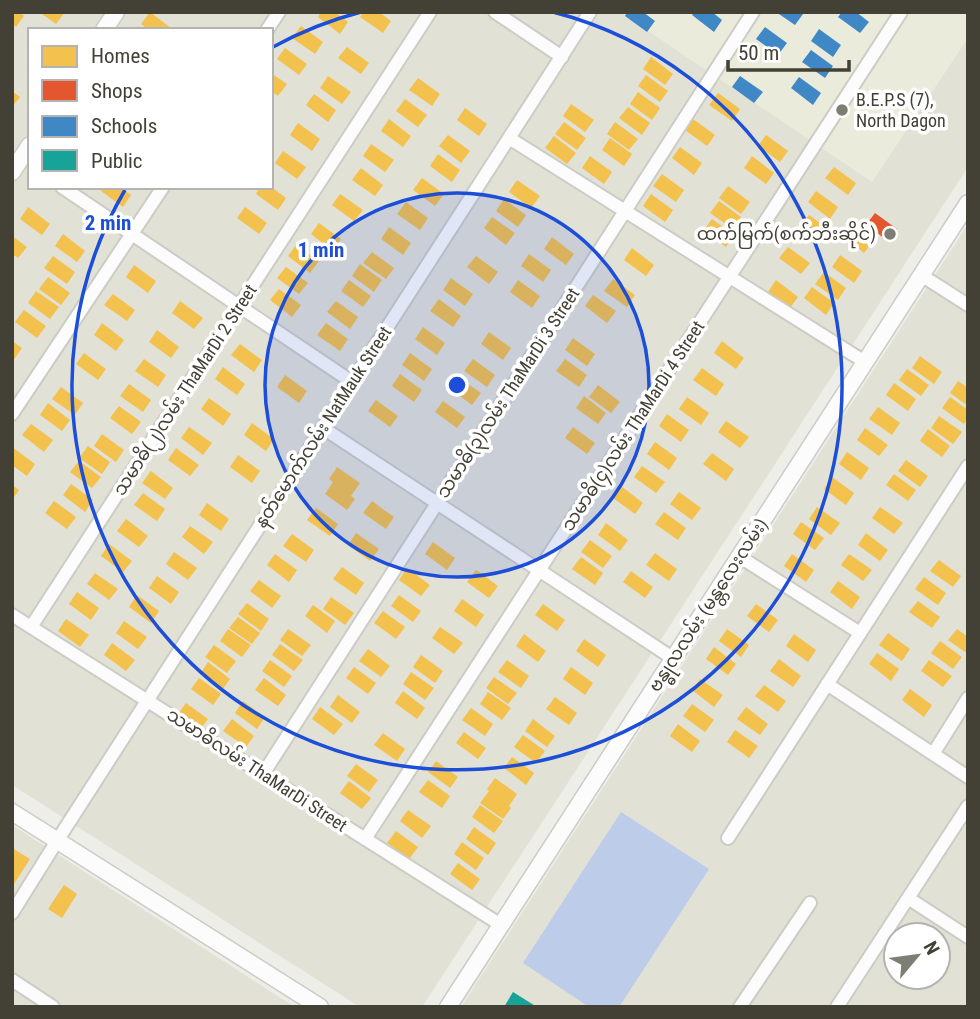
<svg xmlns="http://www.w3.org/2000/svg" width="980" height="1019" viewBox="0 0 980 1019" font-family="'Roboto Condensed','Noto Sans Myanmar',sans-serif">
<rect width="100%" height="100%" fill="#eeeee9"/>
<path fill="#e2e1d6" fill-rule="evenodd" d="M12,12H968V167L422,1007H360L12,785ZM30,30H271V187H30Z
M968,224V1007H461ZM896,935H938V977H896Z
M12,825L295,1007H12Z"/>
<path fill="#ebebdb" d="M620,12H968V38L872,182Z"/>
<path fill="#bccce9" d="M621,812L709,869L619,1007H589L523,963Z"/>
<path fill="#f2c14e" d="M12,12H20L24,16L16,27L12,24Z
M39,12H65L56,24Z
M150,12L171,28L170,30H149L141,24Z
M321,12H335L348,22L340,34L318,17Z
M363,12H379L391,21L383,33L360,17Z
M301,26L323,42L315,54L292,38Z
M347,47L369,63L361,74L338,58Z
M285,48L307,64L299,75L277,59Z
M651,57L673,74L665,85L643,69Z
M271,73L287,84L278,96L271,91Z
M646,75L668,91L660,102L638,86Z
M328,76L351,92L342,104L320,88Z
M418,78L440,94L432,106L409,90Z
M12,91L20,97L12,107Z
M638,92L660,108L652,120L630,104Z
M718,93L740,109L732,121L709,105Z
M314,94L336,110L328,122L306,105Z
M405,99L427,115L418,127L396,111Z
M571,104L594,120L585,132L563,116Z
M628,107L650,123L642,135L619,118Z
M465,108L487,124L479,136L457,120Z
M389,119L411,136L403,147L381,131Z
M693,119L715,135L707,146L685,130Z
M564,122L586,138L577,150L555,134Z
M615,122L638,139L629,150L607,134Z
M298,123L320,139L312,151L290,135Z
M448,135L470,151L461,163L439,146Z
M766,135L788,151L780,162L758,146Z
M554,136L576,153L567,164L545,148Z
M610,138L632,154L624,166L602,150Z
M371,144L394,160L385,172L363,156Z
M680,147L702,163L694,175L672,158Z
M283,151L306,167L297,179L275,163Z
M438,154L460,170L452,182L430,166Z
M590,156L612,172L604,184L582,168Z
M752,156L774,173L766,184L744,168Z
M834,167L856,183L848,195L825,178Z
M361,168L383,185L375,196L352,180Z
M662,174L684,190L676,202L653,186Z
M422,178L444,194L435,206L413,190Z
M517,180L540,196L531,208L509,192Z
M728,186L750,202L741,214L719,198Z
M103,187H120L131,195L123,207L101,191Z
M260,187H271L286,198L278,210L256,194Z
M816,191L838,207L830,219L808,202Z
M340,194L363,210L354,221L332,205Z
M651,194L673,210L665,222L643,206Z
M504,199L526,215L518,227L496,211Z
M719,201L741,217L733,229L710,213Z
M406,202L428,218L420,230L397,214Z
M28,207L50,224L42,235L20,219Z
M245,207L267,223L259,234L237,218Z
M809,215L831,231L823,242L800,226Z
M492,217L515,233L506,245L484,228Z
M712,219L734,235L726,247L704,230Z
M319,223L341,239L333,251L311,234Z
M850,225L873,241L864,253L842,236Z
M389,227L411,243L403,255L381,239Z
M63,234L85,251L77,262L55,246Z
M12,236L27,247L18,258L12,254Z
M552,237L574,254L566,265L544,249Z
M296,245L319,261L310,273L288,256Z
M788,247L810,263L801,274L779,258Z
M632,248L654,265L646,276L624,260Z
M372,252L394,268L386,279L363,263Z
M529,254L551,270L543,282L521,266Z
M840,255L862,271L854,283L832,267Z
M53,256L75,272L67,284L44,268Z
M476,256L498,272L489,284L467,267Z
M360,264L382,280L374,292L352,276Z
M134,265L156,281L148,293L126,277Z
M286,267L308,283L299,294L277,278Z
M824,272L846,288L838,300L815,284Z
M48,277L70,293L61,305L39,289Z
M451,278L473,294L465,306L443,290Z
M613,279L635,295L627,307L604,291Z
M349,280L371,296L363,307L341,291Z
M518,280L540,296L532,308L510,292Z
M776,280L798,297L790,308L768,292Z
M812,287L834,303L826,315L804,298Z
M279,289L301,305L292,317L270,300Z
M36,291L59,307L50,319L28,303Z
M113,294L135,310L127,321L104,305Z
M593,295L616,311L607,323L585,306Z
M439,299L461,316L453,327L430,311Z
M180,301L203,318L194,329L172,313Z
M336,301L358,317L350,329L327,312Z
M24,310L46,326L37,338L15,322Z
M102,323L124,340L116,351L94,335Z
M326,323L348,339L340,351L317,335Z
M423,327L445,343L437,355L415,339Z
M157,330L179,347L171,358L149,342Z
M489,332L511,348L503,360L481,344Z
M573,338L595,354L587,366L565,350Z
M12,341L22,348L12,362Z
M722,341L744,358L736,369L714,353Z
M240,344L262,360L254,372L231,355Z
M84,353L106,369L98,380L76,364Z
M410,353L432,369L424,381L402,365Z
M920,356L942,372L934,384L912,368Z
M144,359L166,375L158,387L135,371Z
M473,359L495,375L487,387L464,371Z
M565,359L587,375L579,387L556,371Z
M223,367L245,384L237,395L215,379Z
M702,368L724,384L716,396L693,380Z
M907,369L929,385L921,396L899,380Z
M400,374L422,390L414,402L392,386Z
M285,375L307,391L299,403L277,387Z
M458,377L481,393L472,405L450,389Z
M958,381L968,388V406L950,393Z
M894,383L916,399L908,411L886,395Z
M129,384L151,400L143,412L120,396Z
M598,385L620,402L611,413L589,397Z
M61,387L83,403L75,415L52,399Z
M584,396L606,413L598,424L576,408Z
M687,397L709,413L701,425L679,409Z
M950,397L968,410V419L964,424L942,408Z
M209,398L231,414L223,426L201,409Z
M376,400L398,416L390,427L368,411Z
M443,401L465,417L457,428L435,412Z
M48,403L70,420L62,431L40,415Z
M119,406L141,422L132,434L110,418Z
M878,407L900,423L892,435L869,419Z
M667,414L689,430L681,442L659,426Z
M939,416L962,432L953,444L931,428Z
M726,421L749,437L740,448L718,432Z
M252,423L274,439L266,451L244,435Z
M31,424L53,440L44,452L22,435Z
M189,427L212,443L203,455L181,438Z
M573,427L595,443L587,454L565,438Z
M865,428L888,445L879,456L857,440Z
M928,429L950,446L942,457L920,441Z
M102,434L124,450L116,462L94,446Z
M655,442L677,458L669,470L647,454Z
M88,446L110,462L102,474L79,458Z
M12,447L35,464L27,476L12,465Z
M176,448L199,465L190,476L168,460Z
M847,452L869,468L861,480L839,464Z
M712,453L734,469L726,481L703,464Z
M238,455L260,471L252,483L230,467Z
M906,460L928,476L920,487L898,471Z
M79,461L101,477L92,488L70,472Z
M642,466L665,482L656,493L634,477Z
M337,467L360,483L351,496L355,499L347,510L325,494L333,482L329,479Z
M151,471L173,488L165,499L142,483Z
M894,474L916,490L908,501L886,485Z
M832,477L854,493L846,505L824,489Z
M71,484L93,500L85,512L63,495Z
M12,485L19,490L12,500Z
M621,486L643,503L635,514L613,498Z
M679,492L701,508L692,520L670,504Z
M143,493L165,509L157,521L134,505Z
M54,501L76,517L67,529L45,513Z
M372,501L394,517L386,529L363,513Z
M207,503L229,519L221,531L199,515Z
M817,507L840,523L831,535L809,519Z
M880,507L903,523L894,534L872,518Z
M316,508L338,524L330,536L307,520Z
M664,512L686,528L678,540L655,524Z
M126,519L148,536L139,547L117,531Z
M801,522L824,538L815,550L793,534Z
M606,523L628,540L620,551L598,535Z
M190,526L213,542L204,554L182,537Z
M356,533L379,549L370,561L348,545Z
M866,533L888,550L880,561L858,545Z
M292,534L314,550L306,562L283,546Z
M590,540L612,556L603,568L581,552Z
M433,542L455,558L447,570L425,554Z
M109,544L132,561L123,572L101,556Z
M174,552L197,568L188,580L166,564Z
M655,553L677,569L669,581L646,565Z
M275,554L297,570L289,582L267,565Z
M792,554L814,570L806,582L784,566Z
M849,554L872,570L863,581L841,565Z
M581,557L603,573L595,585L572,569Z
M939,560L961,576L953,587L930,571Z
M342,567L364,583L356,595L333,579Z
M407,568L430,585L421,596L399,580Z
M476,570L498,586L489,598L467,582Z
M631,571L653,587L645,598L623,582Z
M95,573L118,589L109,600L87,584Z
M157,576L179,592L171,604L149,588Z
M924,577L946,593L938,605L915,589Z
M259,580L281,596L272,608L250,591Z
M838,581L860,597L852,609L830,592Z
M77,592L99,608L91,620L69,604Z
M137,595L159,611L151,623L129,607Z
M399,595L421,611L413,622L391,606Z
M331,597L354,613L345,625L323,609Z
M462,599L484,615L476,627L454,611Z
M918,601L940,617L932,628L909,612Z
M247,603L269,619L261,631L238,614Z
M543,604L565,620L557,631L535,615Z
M756,604L778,620L769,632L747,616Z
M313,605L335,621L327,633L305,616Z
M383,611L405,627L396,639L374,623Z
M238,617L260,633L252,644L229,628Z
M66,619L89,635L80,647L58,631Z
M124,621L147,637L138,649L116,633Z
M440,627L463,643L454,654L432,638Z
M228,629L251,645L242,657L220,641Z
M288,629L311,645L302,656L280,640Z
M727,629L749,645L741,657L719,641Z
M957,629L968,637V654L948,640Z
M888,633L910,649L902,661L879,645Z
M524,634L546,651L538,662L516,646Z
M794,634L816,650L808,662L786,646Z
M584,639L606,655L598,667L576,651Z
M940,641L962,657L953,669L931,653Z
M112,643L135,660L126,671L104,655Z
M280,644L303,660L294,671L272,655Z
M214,645L236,661L227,673L205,657Z
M714,647L736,664L728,675L706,659Z
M368,649L390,666L381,677L359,661Z
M877,653L899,669L891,681L869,664Z
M421,655L443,671L435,683L413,667Z
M779,659L801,676L793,687L770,671Z
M270,660L292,676L284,687L262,671Z
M507,660L529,676L521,688L498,672Z
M929,660L952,676L943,687L921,671Z
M208,662L230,679L222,690L200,674Z
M354,667L376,683L368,694L346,678Z
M571,667L593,683L585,695L563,679Z
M411,672L434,688L425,700L403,684Z
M494,677L517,693L508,704L486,688Z
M199,678L221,694L213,705L191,689Z
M264,678L286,695L278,706L255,690Z
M700,679L723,695L714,707L692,690Z
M764,685L786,701L778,712L755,696Z
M910,689L932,705L924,717L902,700Z
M403,691L425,708L417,719L395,703Z
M488,692L511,708L502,720L480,704Z
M338,695L360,712L352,723L330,707Z
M555,697L577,713L569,725L546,709Z
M243,701L265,717L257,729L235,713Z
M186,703L208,719L199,731L177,715Z
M692,704L714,720L705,732L683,716Z
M320,707L343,724L334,735L312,719Z
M746,707L768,724L760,735L737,719Z
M471,708L493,724L485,736L462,720Z
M232,719L254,736L246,747L223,731Z
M533,719L555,736L547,747L525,731Z
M678,724L700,741L692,752L670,736Z
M735,730L758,746L749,758L727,742Z
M464,732L486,748L478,759L456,743Z
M383,733L405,749L397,761L374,745Z
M523,735L545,751L536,763L514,747Z
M512,757L534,773L526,785L504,768Z
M436,761L458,777L450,788L428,772Z
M356,764L378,780L369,792L347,776Z
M495,778L517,794L509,806L511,808L503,819L480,803L489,791L487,789Z
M428,780L450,796L442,808L419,792Z
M349,781L371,798L362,809L340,793Z
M480,805L503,821L494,833L472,817Z
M408,810L431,826L422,838L400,821Z
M474,827L496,843L488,855L466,839Z
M396,831L418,847L409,859L387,843Z
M462,842L484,858L476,870L454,854Z
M12,848L30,859L12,887Z
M458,863L480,879L472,890L450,874Z
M64,885L77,894L62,918L48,909Z"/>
<path fill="#e4572e" d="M875,213L897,229L888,241L866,225Z"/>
<path fill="#3f88c5" d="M627,12H643L655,21L647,32L625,16Z
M694,12H712L722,20L714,32L692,15Z
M776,12H801L803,14L795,25Z
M842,12H856L869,22L860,33L838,17Z
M765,27L787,43L778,55L756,39Z
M819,29L841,45L833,57L811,41Z
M811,50L833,66L825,78L802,62Z
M740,76L763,92L754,103L732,87Z
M799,77L821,93L813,105L791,88Z"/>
<path fill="#17a398" d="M513,992L537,1007H504Z"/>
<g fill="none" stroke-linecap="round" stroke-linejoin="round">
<defs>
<path id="minor" d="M495,12L562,57
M267,30L279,12
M509,138L865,362
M62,187L352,382
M921,275L968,305
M12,414L163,187
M323,428L674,659
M740,557L860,633
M12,615L501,925
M31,627L430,12
M827,684L968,777
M933,754L968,698
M263,774L753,12
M728,838L968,466
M365,839L901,12
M908,898L968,937
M12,913L57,841L590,12
M12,980L53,1007
M740,1007L810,903
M837,1007L968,806"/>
<path id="tertiary" d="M104,30L116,12
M12,172L30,145
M12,812L320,1007
M448,1007L968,203"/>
</defs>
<use href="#minor" stroke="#ccccc6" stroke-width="16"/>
<use href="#tertiary" stroke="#ccccc6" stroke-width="19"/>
<use href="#minor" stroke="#fcfcfc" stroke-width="12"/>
<use href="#tertiary" stroke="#fcfcfc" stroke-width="16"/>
</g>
<circle cx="457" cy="385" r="192" fill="#1d4ed8" fill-opacity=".12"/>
<g fill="none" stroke="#1d4ed8" stroke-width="3.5">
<circle cx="457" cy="385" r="192"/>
<path d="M273 47A385 385 0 0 1 361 12M553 12A385 385 0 1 1 125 190"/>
</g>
<g fill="#7f7e75" stroke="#fff" stroke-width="2.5">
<circle cx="842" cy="110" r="7"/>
<circle cx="890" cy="234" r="7"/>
</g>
<g text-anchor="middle" stroke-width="7" stroke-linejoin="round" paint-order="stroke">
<g font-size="18" fill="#434136" stroke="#fff" text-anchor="start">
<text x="856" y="106">B.E.P.S (7),<tspan x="856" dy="21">North Dagon</tspan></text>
<text x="876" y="240" text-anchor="end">ထက်မြက်(စက်ဘီးဆိုင်)</text>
</g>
<g font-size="18" fill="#434136" stroke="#fff">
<text transform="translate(185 390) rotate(-57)" y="6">သမာဓိ(၂)လမ်း ThaMarDi 2 Street</text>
<text transform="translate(508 393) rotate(-57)" y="6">သမာဓိ(၃)လမ်း ThaMarDi 3 Street</text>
<text transform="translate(633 426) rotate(-57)" y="6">သမာဓိ(၄)လမ်း ThaMarDi 4 Street</text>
<text transform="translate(323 427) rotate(-57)" y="6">နတ်မောက်လမ်း NatMauk Street</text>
<text transform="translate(708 605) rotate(-57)" y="6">ဗန္ဓုလလမ်း (မန္တလေးလမ်း)</text>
<text transform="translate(257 770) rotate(33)" y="6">သမာဓိလမ်း ThaMarDi Street</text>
</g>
</g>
<circle cx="457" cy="385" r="10" fill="#1d4ed8" stroke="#fff" stroke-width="3.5"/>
<g font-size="21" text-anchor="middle" font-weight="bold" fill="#1d4ed8" stroke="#fff" stroke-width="7" stroke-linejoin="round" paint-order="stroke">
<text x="108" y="230">2 min</text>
<text x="321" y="257">1 min</text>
</g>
<rect width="980" height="1019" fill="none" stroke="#434136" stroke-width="28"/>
<rect x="28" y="28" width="245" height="161" fill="#ffffff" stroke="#b4b3af" stroke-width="2"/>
<rect x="42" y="46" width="35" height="21" fill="#f2c14e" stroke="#b4b3af" stroke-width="2"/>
<text x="91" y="63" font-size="21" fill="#434136">Homes</text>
<rect x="42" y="80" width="35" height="21" fill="#e4572e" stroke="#b4b3af" stroke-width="2"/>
<text x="91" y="98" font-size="21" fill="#434136">Shops</text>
<rect x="42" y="116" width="35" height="21" fill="#3f88c5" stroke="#b4b3af" stroke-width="2"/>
<text x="91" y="133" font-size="21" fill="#434136">Schools</text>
<rect x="42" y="150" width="35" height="21" fill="#17a398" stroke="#b4b3af" stroke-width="2"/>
<text x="91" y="168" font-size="21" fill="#434136">Public</text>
<g transform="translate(917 956) rotate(61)"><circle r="33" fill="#ffffff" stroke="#b4b3af" stroke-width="2"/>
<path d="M0-5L12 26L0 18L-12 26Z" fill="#7f7e75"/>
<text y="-10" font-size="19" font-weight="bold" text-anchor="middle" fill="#434136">N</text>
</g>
<path d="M728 60v10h121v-10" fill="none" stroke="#434136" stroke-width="3.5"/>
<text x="738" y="60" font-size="21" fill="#434136" stroke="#ffffff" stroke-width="5" paint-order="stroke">50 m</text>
</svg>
